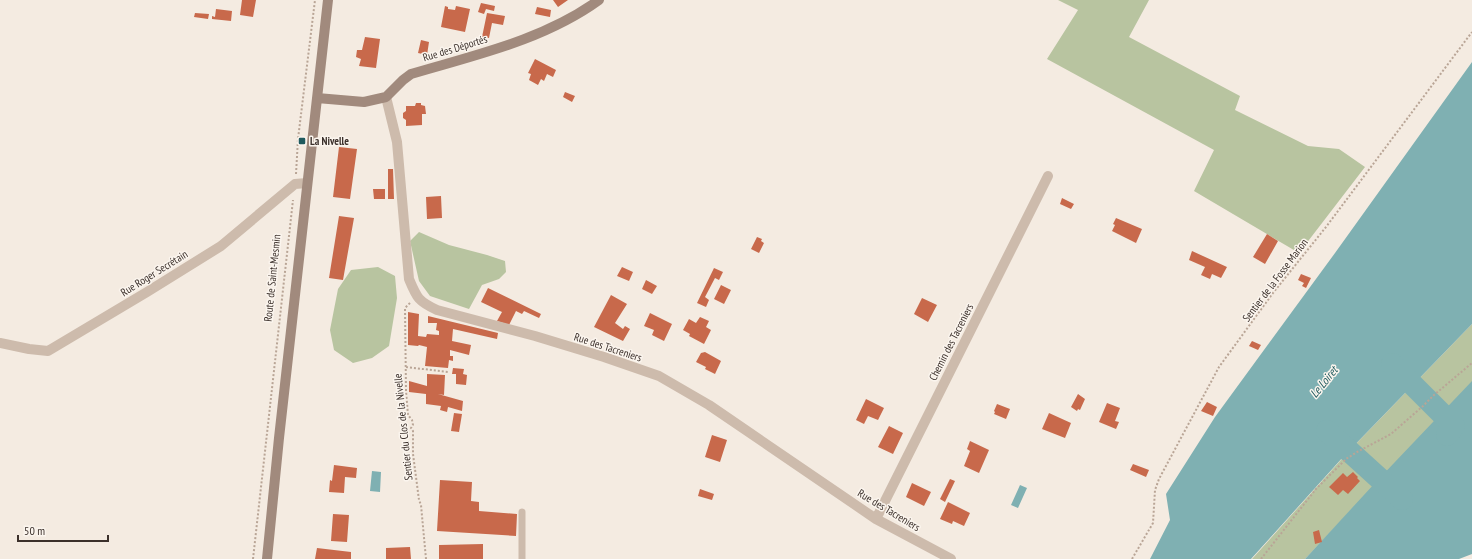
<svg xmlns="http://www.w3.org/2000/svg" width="1472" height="559" viewBox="0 0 1472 559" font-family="'PT Sans Narrow',sans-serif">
<rect width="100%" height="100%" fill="#f4ebe1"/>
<path fill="#b8c4a0" d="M1058,0H1149L1129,37L1240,96L1235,110L1308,146L1339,149L1365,167L1299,253L1194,191L1214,150L1047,59L1078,10Z
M419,232L449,245L487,255L505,261L506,272L499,279L482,285L469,309L430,296L419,281L410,241Z
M378,267L395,276L397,298L389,346L372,358L353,363L334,350L330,330L338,289L351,270Z
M1472,324V382L1305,559H1252L1348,452Z"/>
<path fill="#7fb0b2" d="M1472,62V324L1344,456L1251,559H1150L1170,520L1166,494L1215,417L1335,253Z
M1472,381V554L1459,559H1305L1375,483Z
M372,471L381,472L380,492L370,491Z
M1020,485L1027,488L1018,508L1011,505Z"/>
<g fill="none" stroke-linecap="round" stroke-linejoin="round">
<path stroke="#7fb0b2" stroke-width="22" d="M1392,364L1454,426L1447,435
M1327,431L1402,499"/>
</g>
<path fill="#c8694b" d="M242,0H256L253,17L240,15Z
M553,0H568L558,7Z
M481,3L495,6L494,11L486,9L484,14L478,12Z
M445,6L448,7V9L455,10L456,6L470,9L465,32L441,27Z
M537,7L551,10L550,17L535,14Z
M216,9L232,11L231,21L212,19V16L215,17Z
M195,13L209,14L208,19L194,17Z
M487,13L505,16L503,25L492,23L489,38L482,37Z
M365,37L380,39L376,68L359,66L361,59L356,57L357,50H362Z
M421,40L429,42L427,55L418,53Z
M535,59L556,70L553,77L547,74L544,81L541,79L538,85L529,80L531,74L528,73Z
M565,92L575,96L572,102L563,97Z
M416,103H421V105L425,106L426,114H422V125L406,126V120L403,118V113L406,111V106H415Z
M339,147L357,149L350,199L333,197Z
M388,169H393L394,199H388Z
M373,189H385V199H374Z
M441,196L442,218L427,219L426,197Z
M1062,198L1074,204L1071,209L1060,204Z
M339,216L354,218L343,280L329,278Z
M1116,218L1142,229L1136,243L1112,231L1115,225L1113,224Z
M1267,234L1278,241L1265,264L1253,257Z
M757,237L762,239L761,241L764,243L759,253L751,249Z
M1192,251L1227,267L1221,278L1212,274L1210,279L1201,275L1205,267L1189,260Z
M622,267L633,272L629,281L617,276Z
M714,268L723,272L719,280L715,278L705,297L709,300L706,307L697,303Z
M1301,274L1311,278L1306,288L1302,286L1304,283L1298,280Z
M646,280L657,286L652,294L642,289Z
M721,285L731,290L724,304L714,299Z
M488,288L541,314L539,318L524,311L522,314L516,311L509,325L497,321L502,312L481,302Z
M611,295L627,304L615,323L623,329L625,326L630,329L623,341L594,327Z
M922,298L937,305L928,322L914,314Z
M408,312L419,314L418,336L426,337L427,334L439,335V331L436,330L437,323H428V316L498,333L497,339L453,329L452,341L471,345L469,355L450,350V356H453V361L449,360L448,368L425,366L427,347L419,345L418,346L408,345Z
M650,313L672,324L664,341L652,335L654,330L644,326Z
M700,317L709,321L706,327L711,330L704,344L689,336L690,334L683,330L689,319L696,323Z
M1252,341L1261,345L1258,350L1249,346Z
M705,352L721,361L715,374L705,369L706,367L696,362L701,353Z
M453,368L464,369L463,374L467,375L466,385L456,384V374H452Z
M427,374L445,375L444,395L438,394L463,401L462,411L448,407L447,412L440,410L441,406L426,404V394L409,392V381L427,386Z
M1078,394L1085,399L1080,410L1078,409L1077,411L1071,407Z
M866,399L884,408L878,420L868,416L864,424L856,420Z
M1207,402L1217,407L1213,416L1201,411Z
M1107,403L1120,408L1115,421L1119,422L1116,429L1099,422Z
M997,404L1010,409L1006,419L994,414L995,412L994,411Z
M454,413L462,414L459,432L451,431Z
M1049,413L1071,423L1065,438L1042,429Z
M889,426L903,433L893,454L878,447Z
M712,435L727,440L720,462L705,457Z
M970,441L989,450L979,473L964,466L970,451L967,449Z
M1133,464L1149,470L1146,477L1130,470Z
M334,465L357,468L356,478L345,477L344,493L329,492L330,480L332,481Z
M1353,472L1358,477L1357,478L1360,481L1348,494L1343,490L1338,495L1329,487L1343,473L1347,477Z
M950,479L955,481L945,502L940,499Z
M440,480L472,482L471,501L479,502V511L517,514L516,536L437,531Z
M912,483L931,492L924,506L906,497Z
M700,489L714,494L712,500L698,496Z
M948,502L970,513L964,526L953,521L952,524L940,519Z
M333,514L349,515L347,542L331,541Z
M1319,530L1322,542L1315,544L1313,532Z
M483,544V559H439V545Z
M410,547L411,559H386V548Z
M317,548L351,552V559H315Z"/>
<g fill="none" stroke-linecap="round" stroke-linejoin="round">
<path stroke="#b9a596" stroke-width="2" stroke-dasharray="2 2" stroke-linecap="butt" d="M296,174L298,139L315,0
M410,303L405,308L406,391L408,415L412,420L413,425L411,428L413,431V454L419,500L421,505L426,559
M406,367L448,372
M253,559L293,200
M1132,559L1153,523L1155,490L1159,479L1219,367L1273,293L1326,227L1472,32
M1261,559L1316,489L1346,459L1357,452L1391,434L1423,406L1434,395L1472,363"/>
<path stroke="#cdbbac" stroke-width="7" d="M522,559V512"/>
<path stroke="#cdbbac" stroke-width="10" d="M386,97L397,142L409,279C417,298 418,301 437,310L535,336L604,357L659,376L709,405L876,519L951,559
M0,343L29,349L48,351L147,292L221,246L295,184L307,183
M876,519L1048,176"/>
<path stroke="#a18a7d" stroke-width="10" d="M317,98L364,102L386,97L403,80L411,74C475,55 544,40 599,0
M267,559L279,438L328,0"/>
</g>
<rect fill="#1f5a5e" stroke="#fbf5ee" stroke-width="1.5" x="298" y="137" width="8" height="8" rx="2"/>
<g text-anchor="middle" stroke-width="3" stroke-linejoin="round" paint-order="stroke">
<g font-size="11" fill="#3b302b" stroke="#fbf5ee">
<text transform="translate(455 48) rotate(-17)" y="4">Rue des Déportés</text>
<text transform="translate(154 273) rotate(-32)" y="4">Rue Roger Secrétain</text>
<text transform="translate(272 278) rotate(-84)" y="4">Route de Saint-Mesmin</text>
<text transform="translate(1275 280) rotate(-53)" y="4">Sentier de la Fosse Marion</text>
<text transform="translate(951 342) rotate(-63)" y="4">Chemin des Tacreniers</text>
<text transform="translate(608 347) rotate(18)" y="4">Rue des Tacreniers</text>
<text transform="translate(403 427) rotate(-96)" y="4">Sentier du Clos de la Nivelle</text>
<text transform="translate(889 510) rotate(31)" y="4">Rue des Tacreniers</text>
</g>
<g font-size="11" font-weight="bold" fill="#3b302b" stroke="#fbf5ee" text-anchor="start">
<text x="310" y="145">La Nivelle</text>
</g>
<g font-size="12" font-style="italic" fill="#1f5a5e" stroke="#fbf5ee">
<text transform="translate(1324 382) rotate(-51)" y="4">Le Loiret</text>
</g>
</g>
<path d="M18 535v6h90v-6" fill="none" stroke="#3b302b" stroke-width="2"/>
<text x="24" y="535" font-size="12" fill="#3b302b" stroke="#fbf5ee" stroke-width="3" paint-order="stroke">50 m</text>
</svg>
